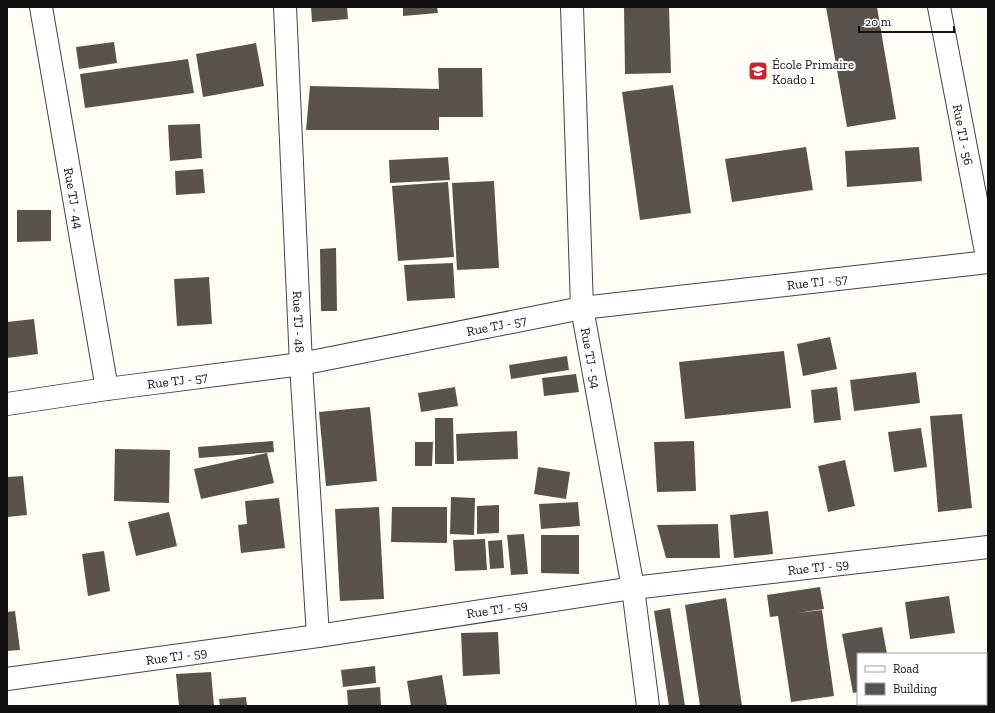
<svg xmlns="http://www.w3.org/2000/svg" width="995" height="713" viewBox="0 0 995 713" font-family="'Zilla Slab',serif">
<rect width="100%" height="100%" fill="#fffdf5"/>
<path fill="#5a524d" d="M311,7H347L348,19L312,22Z
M403,7H437L438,13L403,16Z
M624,7H669L671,73L625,74Z
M826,7H877L896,119L847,127Z
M114,42L117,63L79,69L76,47Z
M256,43L264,86L203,97L196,54Z
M188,59L194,93L85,108L80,74Z
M438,68H482L483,117H439V130H306L310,86L439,89Z
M673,85L691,213L640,220L622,92Z
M200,124L202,158L170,161L168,125Z
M806,147L813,190L732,202L725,159Z
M919,147L922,181L847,187L845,151Z
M448,157L450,180L390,183L389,160Z
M203,169L205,193L176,195L175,171Z
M494,181L499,268L457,270L452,183Z
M448,182L454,257L398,261L392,186Z
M17,210H51V241L17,242Z
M336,248L337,311H321L320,249Z
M453,263L455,298L407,301L404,265Z
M209,277L212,324L177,326L174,279Z
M34,319L38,354L7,358V322Z
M830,337L837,369L803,376L797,344Z
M784,351L791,408L685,419L679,362Z
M567,356L569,370L511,379L509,365Z
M916,372L920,403L854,411L850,380Z
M576,374L579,392L544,396L542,378Z
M455,387L458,406L421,412L418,393Z
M837,387L841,420L814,423L811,390Z
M370,407L377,481L326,486L319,412Z
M962,414L972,508L938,512L930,416Z
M435,418H453L454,464H435Z
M921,428L927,467L894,472L888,432Z
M517,431L518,459L457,461L456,434Z
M273,441L274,452L199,458L198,447Z
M694,441L696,491L657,492L654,442Z
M415,442H433L432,466H415Z
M115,449L170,450L169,503L114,501Z
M267,453L274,483L201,499L194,469Z
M845,460L855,506L828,512L818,466Z
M538,467L570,472L566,499L534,494Z
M23,476L27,515L7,517V477Z
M451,497L475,498L474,535L450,534Z
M279,498L285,548L241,553L238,525L247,524L245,501Z
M578,502L580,526L541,529L539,504Z
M499,505V533L477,534V506Z
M379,507L384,599L340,601L335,509Z
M392,507H447V543L391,542Z
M768,511L773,554L734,558L730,515Z
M169,512L177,546L136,556L128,522Z
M718,524L720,558H666L657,525Z
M524,534L528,574L511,575L507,535Z
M541,535H579V574L541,573Z
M485,539L487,570L455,571L453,540Z
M502,540L504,568L490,569L488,541Z
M104,551L110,591L88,596L82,554Z
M820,587L824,609L797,613L822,610L834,696L791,702L778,616L770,617L767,595Z
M949,596L955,633L910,639L905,602Z
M726,598L742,706H700L685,605Z
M670,608L685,706H669L654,611Z
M15,611L20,650L7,651V612Z
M882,627L887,654H858V692L853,693L842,634Z
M498,632L500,674L463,676L461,633Z
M375,666L376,683L343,687L341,670Z
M211,672L214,706H179L176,674Z
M442,675L447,706H411L407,681Z
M380,687L381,706H348L347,690Z
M246,697L247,706H220L219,699Z
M945,704H974V706H945Z"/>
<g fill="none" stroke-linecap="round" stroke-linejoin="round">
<defs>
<g id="minor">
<path id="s1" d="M41,7L107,389"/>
<path id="s2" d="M285,7L301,364L318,636"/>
<path id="s3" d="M572,7L582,308L633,588L648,706"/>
<path id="s4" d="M939,7L988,262"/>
<path id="s5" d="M7,404L107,389L301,364L582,308L988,262"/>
<path id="s6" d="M7,679L318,636L633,588L988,547"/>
</g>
</defs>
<use href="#minor" stroke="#444" stroke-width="24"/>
<use href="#minor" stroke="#fff" stroke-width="22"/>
</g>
<defs>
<symbol id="school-square" viewBox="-11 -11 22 22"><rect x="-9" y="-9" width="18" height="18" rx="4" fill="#c4262e" stroke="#fff"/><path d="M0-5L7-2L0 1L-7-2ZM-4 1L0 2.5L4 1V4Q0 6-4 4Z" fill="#fff"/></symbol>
</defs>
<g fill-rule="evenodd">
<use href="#school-square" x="747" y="60" width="22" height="22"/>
</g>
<g text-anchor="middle" stroke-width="4" stroke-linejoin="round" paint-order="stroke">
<g font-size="13" fill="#111" stroke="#fff" text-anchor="start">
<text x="772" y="69">École Primaire<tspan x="772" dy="15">Koado 1</tspan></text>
</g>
<g font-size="13" fill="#111" stroke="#fff">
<text dy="5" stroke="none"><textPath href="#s4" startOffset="130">Rue TJ - 56</textPath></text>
<text dy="5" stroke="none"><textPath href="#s1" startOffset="194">Rue TJ - 44</textPath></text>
<text dy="5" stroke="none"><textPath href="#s5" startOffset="820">Rue TJ - 57</textPath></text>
<text dy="5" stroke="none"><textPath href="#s2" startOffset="315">Rue TJ - 48</textPath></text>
<text dy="5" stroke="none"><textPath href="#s5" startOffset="496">Rue TJ - 57</textPath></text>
<text dy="5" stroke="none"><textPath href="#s3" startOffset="352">Rue TJ - 54</textPath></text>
<text dy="5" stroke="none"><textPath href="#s5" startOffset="172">Rue TJ - 57</textPath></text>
<text dy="5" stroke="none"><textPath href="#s6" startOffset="819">Rue TJ - 59</textPath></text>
<text dy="5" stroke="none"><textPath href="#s6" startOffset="495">Rue TJ - 59</textPath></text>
<text dy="5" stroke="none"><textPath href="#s6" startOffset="171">Rue TJ - 59</textPath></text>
</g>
</g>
<rect width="995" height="713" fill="none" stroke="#111111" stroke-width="16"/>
<rect x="857" y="653" width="130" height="52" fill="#ffffff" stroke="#a0a0a0"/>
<rect x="865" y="666" width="20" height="6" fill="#ffffff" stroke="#a0a0a0"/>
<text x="893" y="673" font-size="12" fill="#111111">Road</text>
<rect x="865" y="683" width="20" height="12" fill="#5a524d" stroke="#a0a0a0"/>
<text x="893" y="693" font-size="12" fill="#111111">Building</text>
<path d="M859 26v6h95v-6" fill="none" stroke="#111111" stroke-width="2"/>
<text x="865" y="26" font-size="12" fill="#111111" stroke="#ffffff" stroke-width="3" paint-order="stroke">20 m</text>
</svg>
